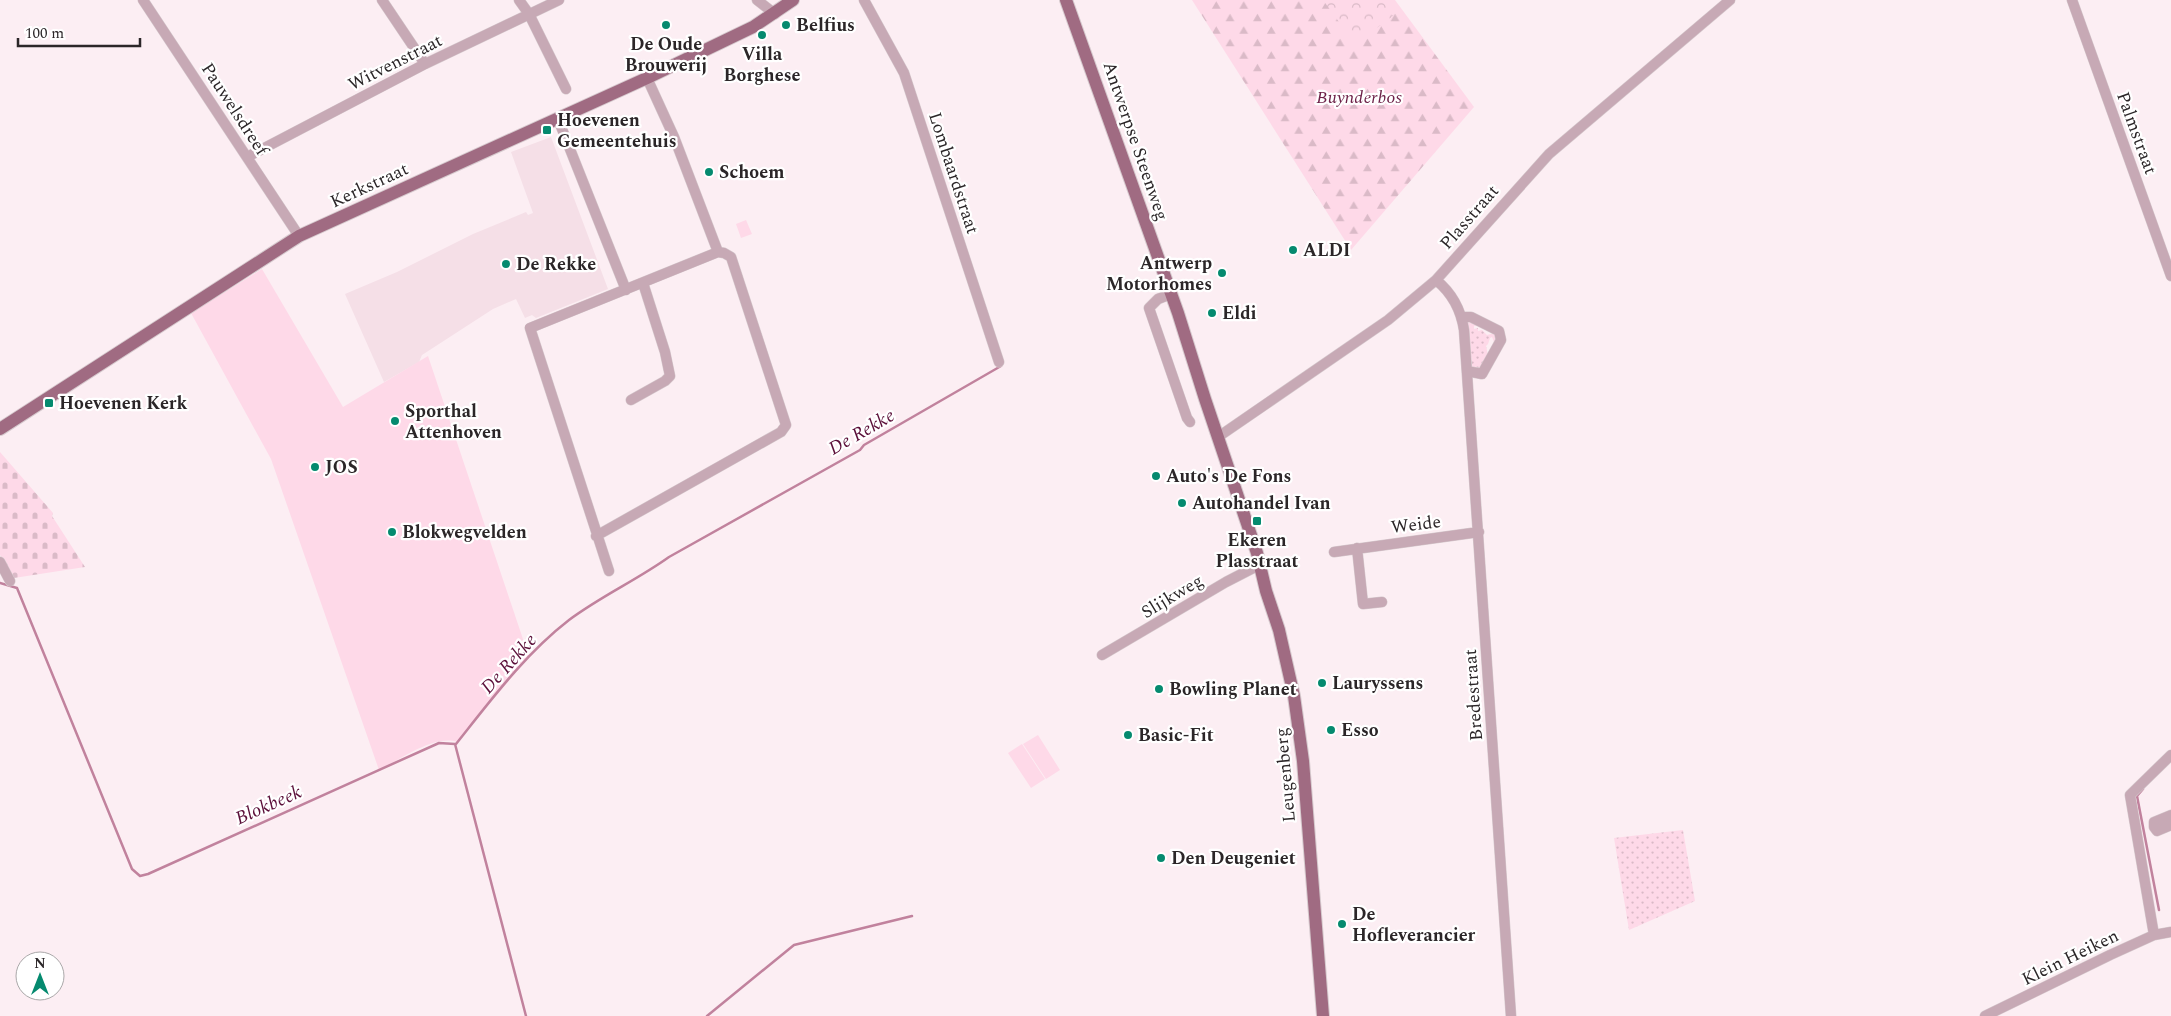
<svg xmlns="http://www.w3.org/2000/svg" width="2171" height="1016" viewBox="0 0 2171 1016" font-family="Spectral,serif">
<defs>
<pattern id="grass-dots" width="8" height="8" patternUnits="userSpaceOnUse" patternTransform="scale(1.25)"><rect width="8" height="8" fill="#fed9e8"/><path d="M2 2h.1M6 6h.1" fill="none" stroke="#dabac7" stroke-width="1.8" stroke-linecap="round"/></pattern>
<pattern id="forest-firs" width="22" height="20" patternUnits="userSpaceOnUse" patternTransform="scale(1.25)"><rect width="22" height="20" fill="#fed9e8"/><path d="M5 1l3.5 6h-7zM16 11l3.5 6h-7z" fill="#dabac7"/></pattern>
<pattern id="cemetery-stones" width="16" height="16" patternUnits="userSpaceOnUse" patternTransform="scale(1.25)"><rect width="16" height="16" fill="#fed9e8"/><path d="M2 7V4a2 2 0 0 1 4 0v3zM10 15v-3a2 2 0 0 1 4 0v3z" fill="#dabac7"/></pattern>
<pattern id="park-crowns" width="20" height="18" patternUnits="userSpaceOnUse" patternTransform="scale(1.25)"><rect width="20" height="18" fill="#fed9e8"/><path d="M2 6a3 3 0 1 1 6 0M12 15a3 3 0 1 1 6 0" fill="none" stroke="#dabac7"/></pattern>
</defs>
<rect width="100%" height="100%" fill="#fceef3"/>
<path fill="#f5dfe7" d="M551,137L608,289L536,318L532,315L525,318L516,299L493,309L422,355L419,362L384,382L345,294L397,272L473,234L526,212L528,215L533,213L511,152Z"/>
<path fill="url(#grass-dots)" d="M1469,321L1479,325L1474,326V329L1478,328V331L1482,330L1487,335L1495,333L1497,338L1494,342L1492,337L1490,338L1488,344L1486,346L1488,355L1482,368L1477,370L1472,367L1468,323Z
M1683,830L1695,901L1629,930L1614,838Z"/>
<path fill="url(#forest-firs)" d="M1192,0H1395L1474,107L1351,250Z"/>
<path fill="url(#cemetery-stones)" d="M0,452L53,513L52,516L85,567L14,578L0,555Z"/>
<path fill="url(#park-crowns)" d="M1323,0H1382L1393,16L1355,44Z"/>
<path fill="#fed9e8" d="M746,220L752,234L741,238L736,224Z
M262,269L343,407L428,356L529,657L457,742C435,734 399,760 379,770L271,459L191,313Z
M1038,735L1060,770L1046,779L1023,744Z
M1022,744L1045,779L1031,788L1008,753Z"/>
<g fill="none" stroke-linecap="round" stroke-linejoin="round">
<path stroke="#c1829d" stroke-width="2.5" d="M0,583L17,588L132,869L140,876L148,874L439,743L455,744L526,1016
M456,744C491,700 525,654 569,620C601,596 637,580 669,557L860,450L864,445L1001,366
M2143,789L2137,796L2159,910
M707,1016L794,945L912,916"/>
<defs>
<path id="minor" d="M143,0L299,236
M382,0L425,64
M519,0L529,14L566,89
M757,0L775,14
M864,0L904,73L999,362
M2072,0L2171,276
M647,78L674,137L718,252
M558,119L626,290
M247,157L425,64L559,0
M1436,280C1452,293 1461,310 1464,330L1511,1016
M1171,294L1158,299L1149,308L1187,418L1190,422
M1462,317H1471L1499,331L1501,340L1482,374L1467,371
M631,400L665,381L670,376L665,352L643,283
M1218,437L1388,320L1436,280L1549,154L1730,0
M596,536L781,432L786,425L731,257L724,253L718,252
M1357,548L1363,604L1382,602
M1334,552L1479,532
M0,562L10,581
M609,571L530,328L718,252
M1102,655L1226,582L1259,565
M2171,815L2154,822V827L2157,831L2171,825
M2154,935L2130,795L2171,755
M1985,1016L2110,955L2154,935L2171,932"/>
<path id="major" d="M1066,0L1178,313L1205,399L1257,553L1266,591L1279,630L1294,696L1303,761L1323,1016
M0,429L299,236L647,78L753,27L793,0"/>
</defs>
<use href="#minor" stroke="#d6cace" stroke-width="11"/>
<use href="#major" stroke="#d6cace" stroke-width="14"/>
<use href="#minor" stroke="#c7a9b5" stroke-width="10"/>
<use href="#major" stroke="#a06b82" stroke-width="12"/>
</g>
<g fill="#058a6f" stroke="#fff" stroke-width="2">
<circle cx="666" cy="25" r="5"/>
<circle cx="786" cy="25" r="5"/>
<circle cx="762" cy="35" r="5"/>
<rect x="542" y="125" width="10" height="10" rx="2.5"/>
<circle cx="709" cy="172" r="5"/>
<circle cx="1293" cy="250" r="5"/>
<circle cx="506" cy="264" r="5"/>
<circle cx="1222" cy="273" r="5"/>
<circle cx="1212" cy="313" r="5"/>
<rect x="44" y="398" width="10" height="10" rx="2.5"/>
<circle cx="395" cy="421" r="5"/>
<circle cx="315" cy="467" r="5"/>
<circle cx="1156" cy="476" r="5"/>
<circle cx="1182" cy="503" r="5"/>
<rect x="1252" y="516" width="10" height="10" rx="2.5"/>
<circle cx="392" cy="532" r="5"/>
<circle cx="1322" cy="683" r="5"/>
<circle cx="1159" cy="689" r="5"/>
<circle cx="1331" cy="730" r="5"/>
<circle cx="1128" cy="735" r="5"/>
<circle cx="1161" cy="858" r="5"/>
<circle cx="1342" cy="924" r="5"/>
</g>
<g text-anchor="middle" stroke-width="4.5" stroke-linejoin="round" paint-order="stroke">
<g font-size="18" font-weight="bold" fill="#2b2628" stroke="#fff" text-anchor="start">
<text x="796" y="31">Belfius</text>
<text x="666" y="50" text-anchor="middle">De Oude<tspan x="666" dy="21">Brouwerij</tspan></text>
<text x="762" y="60" text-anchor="middle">Villa<tspan x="762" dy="21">Borghese</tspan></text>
<text x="557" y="126">Hoevenen<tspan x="557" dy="21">Gemeentehuis</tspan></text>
<text x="719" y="178">Schoem</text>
<text x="1303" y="256">ALDI</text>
<text x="1212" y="269" text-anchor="end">Antwerp<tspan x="1212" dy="21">Motorhomes</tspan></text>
<text x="516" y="270">De Rekke</text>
<text x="1222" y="319">Eldi</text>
<text x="59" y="409">Hoevenen Kerk</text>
<text x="405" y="417">Sporthal<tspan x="405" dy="21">Attenhoven</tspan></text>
<text x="325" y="473">JOS</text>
<text x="1166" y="482">Auto's De Fons</text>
<text x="1192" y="509">Autohandel Ivan</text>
<text x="402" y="538">Blokwegvelden</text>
<text x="1257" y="546" text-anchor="middle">Ekeren<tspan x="1257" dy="21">Plasstraat</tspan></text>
<text x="1332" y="689">Lauryssens</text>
<text x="1169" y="695">Bowling Planet</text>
<text x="1341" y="736">Esso</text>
<text x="1138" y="741">Basic-Fit</text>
<text x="1171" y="864">Den Deugeniet</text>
<text x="1352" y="920">De<tspan x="1352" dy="21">Hofleverancier</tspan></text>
</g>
<g font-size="18" fill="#2b2628" stroke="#fff">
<text transform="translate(395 62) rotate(-27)" y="6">Witvenstraat</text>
<text transform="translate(235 109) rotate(57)" y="6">Pauwelsdreef</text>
<text transform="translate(2137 133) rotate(70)" y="6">Palmstraat</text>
<text transform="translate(1136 141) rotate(71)" y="6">Antwerpse Steenweg</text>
<text transform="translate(954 173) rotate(72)" y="6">Lombaardstraat</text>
<text transform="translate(369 185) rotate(-25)" y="6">Kerkstraat</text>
<text transform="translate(1469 217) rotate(-49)" y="6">Plasstraat</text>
<text transform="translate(1416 524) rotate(-7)" y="6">Weide</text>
<text transform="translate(1172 596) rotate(-31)" y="6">Slijkweg</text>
<text transform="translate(1473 695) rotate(-94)" y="6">Bredestraat</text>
<text transform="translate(1285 775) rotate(-95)" y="6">Leugenberg</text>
<text transform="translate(2070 957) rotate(-26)" y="6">Klein Heiken</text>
</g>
<g font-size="18" font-style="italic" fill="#6d2148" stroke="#fff">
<text x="1359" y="103">Buynderbos</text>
</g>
<g font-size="19" font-style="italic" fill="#5b0f39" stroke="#fff">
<text transform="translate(861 431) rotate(-30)" y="7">De Rekke</text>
<text transform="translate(508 663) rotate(-48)" y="7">De Rekke</text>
<text transform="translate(268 804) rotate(-24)" y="7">Blokbeek</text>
</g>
</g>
<g transform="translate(40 976)"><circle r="24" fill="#ffffff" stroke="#aaa8a9"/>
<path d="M0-4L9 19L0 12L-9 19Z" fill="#058a6f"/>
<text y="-8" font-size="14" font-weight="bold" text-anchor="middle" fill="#2b2628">N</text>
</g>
<path d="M18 38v8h122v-8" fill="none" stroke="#2b2628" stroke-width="2.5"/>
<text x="25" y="38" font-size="15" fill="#2b2628" stroke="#ffffff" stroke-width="4" paint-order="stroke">100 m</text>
</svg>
